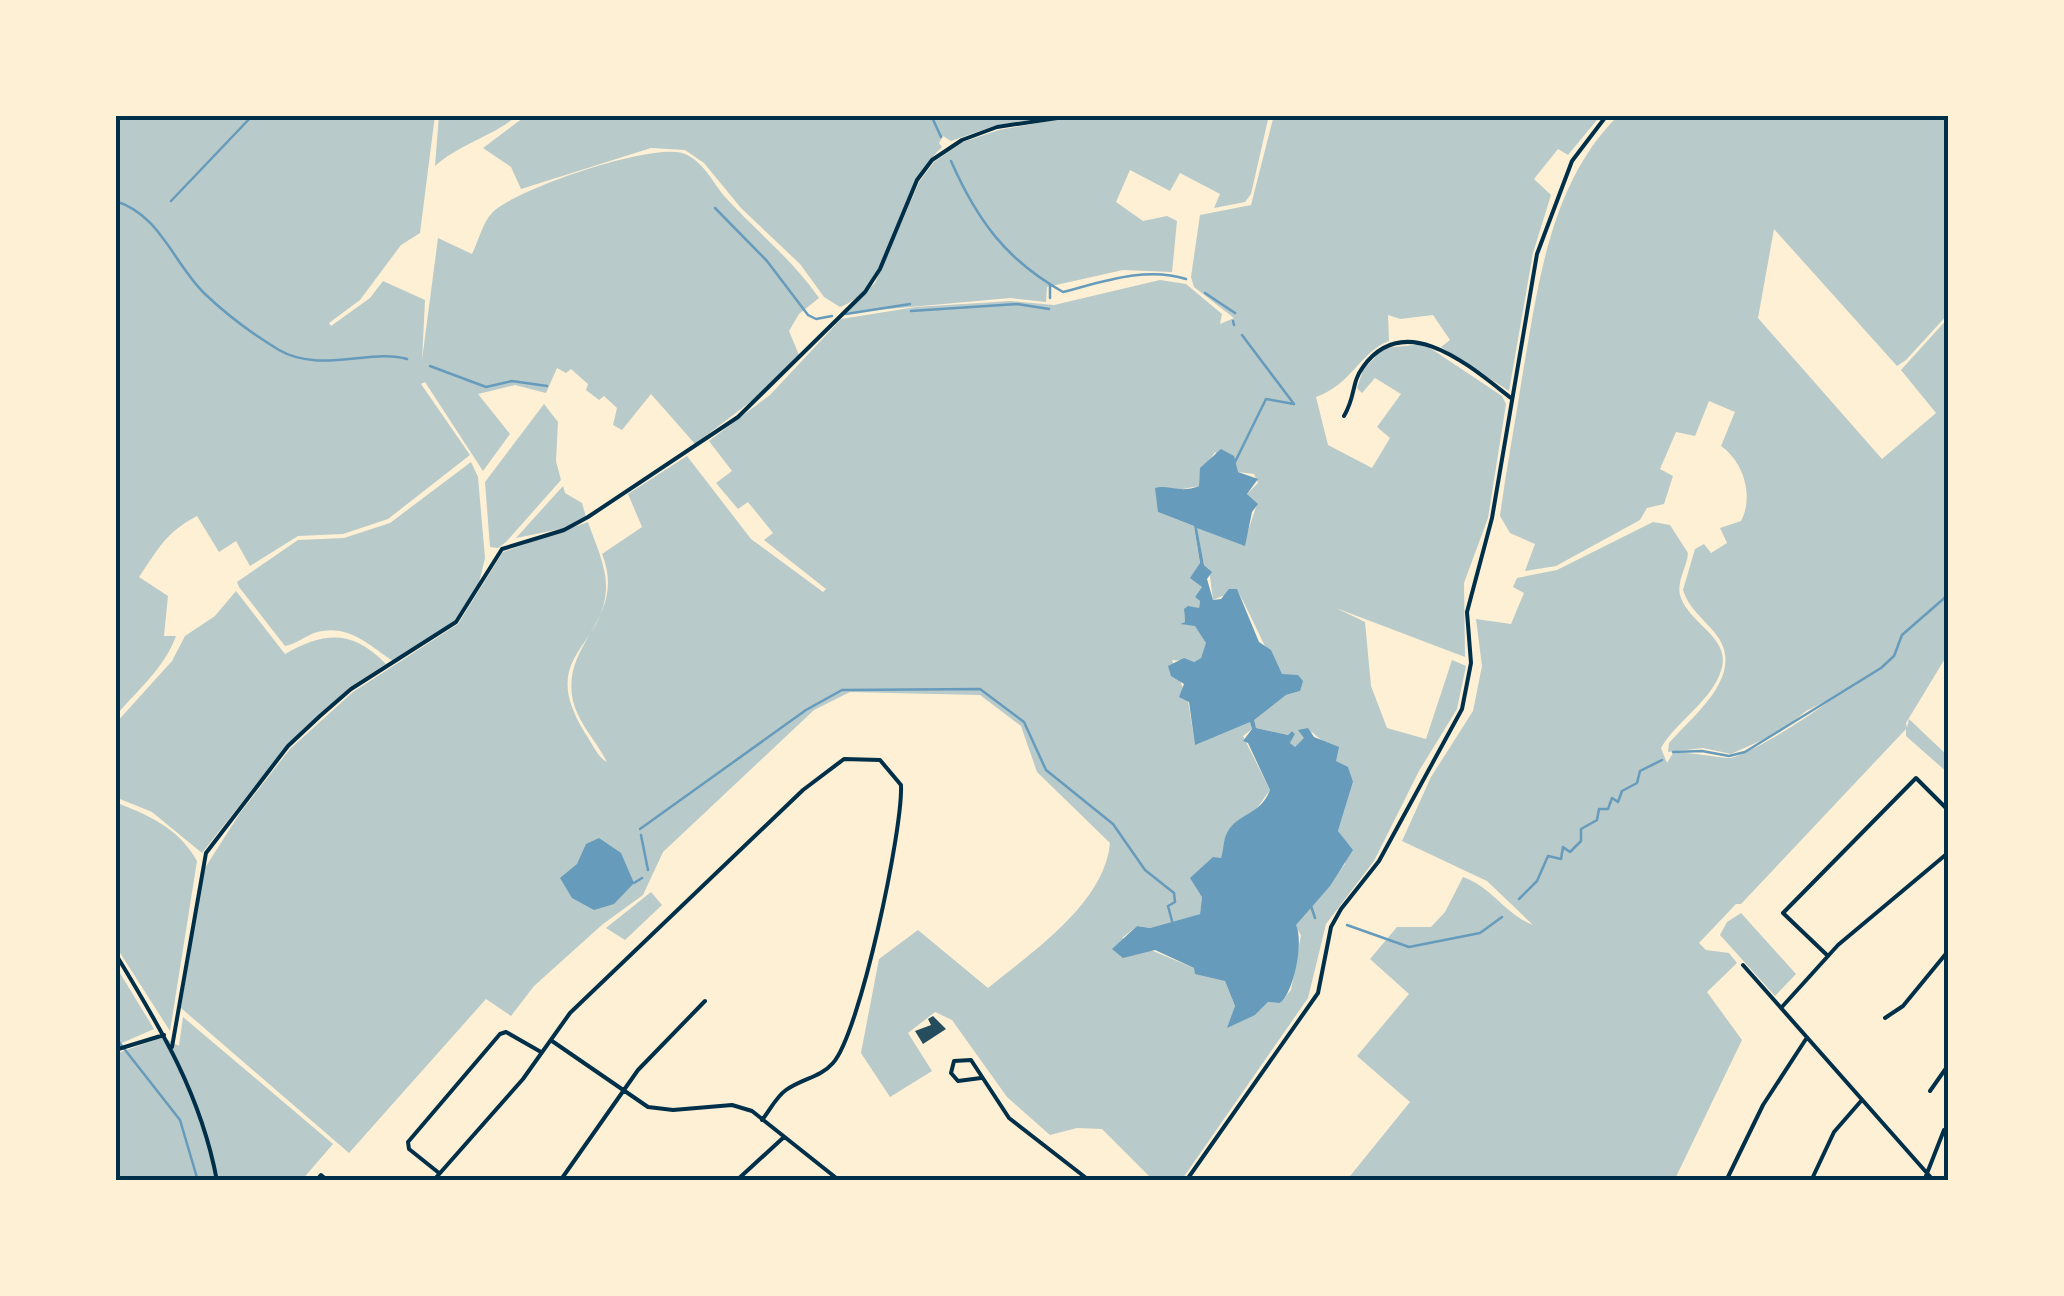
<svg xmlns="http://www.w3.org/2000/svg" width="2064" height="1296" viewBox="0 0 2064 1296" font-family="'IBM Plex Sans',sans-serif">
<rect width="100%" height="100%" fill="#fdf0d5"/>
<path fill="#b9caca" fill-rule="evenodd" d="M115,115H435L420,233L401,245L360,300L329,323L331,326L370,298L383,281L425,300L422,360L438,238L472,254C478,242 483,222 492,213C515,189 656,141 685,154C705,163 712,182 726,198C758,233 792,259 819,298L799,314L789,331L799,355L766,390L695,444L651,394L622,430L613,425L617,408L604,396L599,400L586,390L588,384L571,369L566,373L557,368L546,393L515,385L478,394L510,434L483,471L425,382L421,384L470,455L388,519L343,534L298,536L250,566L236,541L219,552L197,516C165,533 159,548 139,577L168,596L164,636H176C164,669 137,690 115,717Z
M439,115H518C492,137 459,144 435,166Z
M527,115H1067L997,125L951,141L943,136L939,143L942,147C899,186 892,289 840,307L824,297L800,264L741,208L704,163L685,150L651,148L521,189L511,167L483,148Z
M1081,115H1269L1251,194L1245,202L1214,208L1220,194L1180,173L1170,191L1130,170L1116,202L1143,221L1167,216L1177,221L1172,272L1123,270L1047,287L1046,302L1010,298L844,313L875,283L919,182L934,162L963,142L999,130Z
M1274,115H1601L1568,155L1558,149L1534,179L1551,195L1533,253L1509,391L1441,347L1450,340L1433,315L1400,319L1388,315L1389,341C1360,352 1351,385 1316,397L1328,445L1372,468L1390,438L1377,427L1401,394L1375,378L1362,393L1357,388L1363,370L1384,348L1424,344L1502,396L1506,404L1488,518L1464,583L1465,657L1336,608L1365,622L1371,686L1387,728L1426,739L1452,660L1466,666L1457,709L1419,771L1374,861L1326,924L1308,998L1181,1181H1154L1102,1129L1077,1128L1050,1135L1007,1097L952,1020L935,1012L908,1033L932,1071L890,1097L861,1053L879,959L918,930L988,988C1031,953 1105,903 1110,843L1037,772L1021,726L980,695L850,692L814,710L663,852L643,895L603,924L534,986L511,1016L486,999L349,1153L181,1008L203,871L240,813L290,749L353,692L458,624L503,552L588,522C595,543 607,567 606,589C603,650 537,655 585,733C592,743 598,758 607,762C597,742 579,724 573,701C560,642 628,619 602,554L642,527L628,494L687,456L751,539L823,592L826,589L764,540L773,533L748,502L738,509L716,483L732,471L709,441L770,395L841,319L916,307L1011,301L1054,305L1160,280L1186,284L1222,314L1220,324L1234,318L1194,287L1191,277L1200,215L1251,205ZM1215,452L1238,472L1254,474L1258,483L1247,494L1257,504L1246,537L1196,527L1204,565L1209,569L1213,600L1237,590C1253,618 1263,647 1282,675H1298L1300,691L1286,695L1253,720L1256,728L1288,735L1292,731L1295,734L1290,743L1295,748L1312,732L1336,753V761L1353,782L1338,831L1346,843L1345,864L1295,926L1301,935L1291,990L1280,1003L1268,1002L1255,1015L1232,1016L1235,1006L1225,981L1122,938L1137,926L1150,928L1200,914L1202,897L1221,858L1270,790L1243,736L1252,729L1250,721L1195,744L1188,701L1172,660L1194,662L1201,658L1207,643L1195,625L1180,624L1185,622L1184,610L1199,608L1200,601L1195,597L1202,588L1197,580L1200,564L1194,526L1158,512L1172,491L1199,486L1200,474Z
M1619,115H1949V313L1906,360L1897,366L1774,229L1758,318L1882,459L1936,413L1901,370L1949,317V652L1906,723L1907,728L1909,719L1949,757V774L1906,736V729L1741,904H1736L1699,943L1706,950L1729,953L1737,963L1707,992L1742,1040L1674,1181H1346L1410,1102L1357,1056L1409,994L1370,959L1397,927H1431L1445,912L1463,877C1493,888 1505,914 1533,925L1487,881L1402,841L1431,777L1473,711L1482,666L1476,619L1511,624L1524,593L1513,587L1517,578L1557,570L1653,522L1670,525L1688,553C1687,568 1675,583 1681,598C1692,627 1736,639 1719,676C1707,704 1676,722 1661,748L1667,763L1673,753C1693,752 1710,757 1729,758C1744,758 1821,710 1832,698L1806,711L1780,732L1731,754L1703,748L1668,752L1669,743C1695,714 1748,673 1715,633C1703,618 1689,609 1683,590L1695,549L1704,544L1711,553L1727,543L1720,528L1741,521C1754,497 1744,462 1721,446L1735,412L1709,401L1695,436L1676,432L1660,469L1673,476L1664,504L1647,508L1640,520L1556,566L1525,571L1535,544L1510,533L1500,516C1506,470 1515,424 1522,378C1538,287 1549,183 1619,115Z
M544,404L558,422L556,461L561,480L506,542L498,548L490,547L485,482Z
M471,462L478,477L485,558L479,583L454,621L393,661C369,645 347,622 314,633C304,637 296,644 285,646L239,587L237,582L298,540L344,538L390,523Z
M563,486L565,493L582,503L586,517L565,528L516,538Z
M236,591L285,654C324,632 352,629 386,664L350,687L287,745L202,853L152,812L115,797V724L172,661L185,636L215,616Z
M115,802C148,815 179,828 197,861L170,1031L115,945Z
M651,892L662,905L625,940L606,928Z
M1741,913L1796,974L1775,996L1720,935L1727,922Z
M115,965L154,1029L115,1046Z
M183,1017L333,1144L301,1181H115V1054L163,1037L179,1046Z"/>
<path fill="#669bbc" d="M1221,449L1234,456L1238,472L1258,479L1247,494L1258,504L1252,512L1245,546L1197,528L1204,565L1212,572L1207,579L1213,600L1221,599L1229,589H1237L1259,642L1271,650L1282,674L1298,675L1303,681L1300,691L1286,695L1254,720L1256,728L1288,735L1292,731L1295,734L1290,743L1295,747L1304,738L1298,730L1308,728L1314,737L1339,747L1336,761L1348,767L1353,782L1338,831L1353,850L1330,886L1296,925C1304,942 1294,992 1280,1003L1268,1002L1255,1015L1227,1028L1235,1006L1225,981L1195,974L1194,968L1155,950L1123,958L1112,949L1137,926L1150,928L1200,914L1202,897L1190,878L1213,857L1221,858C1224,850 1223,840 1227,833C1237,813 1260,816 1270,790L1248,743L1243,741L1252,729L1250,722L1195,745L1189,702L1179,697L1184,684L1171,676L1168,666L1184,658L1194,662L1201,658L1206,643L1195,626L1180,624L1185,622L1184,609L1188,606L1199,608L1200,601L1195,597L1202,587L1190,578L1200,563L1194,526L1158,512L1155,488C1168,484 1180,494 1199,486L1200,468Z
M599,838L621,853L634,883L614,904L594,910L572,898L560,878L577,864L586,844Z"/>
<g fill="none" stroke-linecap="round" stroke-linejoin="round">
<path stroke="#669bbc" stroke-width="2.5" d="M931,115L941,137
M951,161C977,220 1006,260 1063,292C1102,282 1146,266 1186,279
M115,201C160,214 173,263 205,294C225,313 254,335 279,350C320,374 373,348 407,359
M171,201L253,115
M715,208L767,261L808,315L816,319L832,316
M1205,293L1235,313
M1050,298V285
M911,311L1017,304L1049,309
M846,314L910,304
M1233,321L1234,325
M430,366L486,387L512,381L547,386
M1235,462L1266,399L1294,404L1242,335
M1673,752L1702,751L1729,756L1745,752L1881,668L1894,656L1902,635L1949,594
M640,829L806,710L842,690L980,689L1024,722L1046,770L1113,824L1145,870L1174,893L1175,902L1168,906L1172,921
M641,835L648,870
M634,883L642,878
M1519,899L1537,881L1548,856L1561,859L1563,847L1570,852L1581,841V829L1597,820L1599,809H1608L1612,798L1618,802L1622,791L1637,783L1640,771L1662,760
M1311,906L1315,918
M1347,925L1409,947L1480,933L1502,917
M115,1037L180,1120L198,1181"/>
</g>
<path fill="#264d5e" d="M933,1016L946,1029L923,1044L915,1031L931,1025L928,1019Z"/>
<g fill="none" stroke-linecap="round" stroke-linejoin="round">
<path stroke="#003049" stroke-width="4" d="M1795,115H1807
M1344,416C1356,396 1351,383 1363,367C1405,308 1471,367 1511,398
M1949,714V715
M115,953C160,1027 201,1094 217,1181
M1828,956L1783,913L1916,778L1949,811
M1743,965L1934,1181
M1781,1008L1838,945L1949,852
M1885,1018L1903,1006L1949,950
M552,1041L648,1107L673,1110L732,1105L752,1111L840,1181
M172,1047L206,853L288,746L320,716L351,689L456,622L502,549L564,530L588,517L738,417L865,292L880,269L917,180L932,160L962,140L997,127L1077,115
M115,1050L164,1035
M981,1078L958,1081L951,1073L954,1061L971,1060L1009,1118L1090,1181
M1930,1091L1949,1064
M439,1173L409,1149L408,1142L500,1034L506,1032L541,1052
M316,1181L321,1175L328,1181
M433,1181L523,1079L570,1013L803,790L844,759L880,760L901,785C903,829 860,1033 833,1063C821,1077 801,1079 786,1090C776,1097 770,1110 762,1120
M560,1181L638,1070L705,1001
M736,1181L784,1137
M1186,1181L1318,993L1331,927L1341,909L1379,861L1462,709L1471,663L1467,612L1492,518L1537,254L1572,161L1607,115
M1726,1181L1763,1105L1806,1039
M1811,1181L1834,1132L1861,1101
M1924,1181L1944,1130"/>
</g>
<rect width="2064" height="1296" fill="none" stroke="#fdf0d5" stroke-width="235"/>
<rect x="118" y="118" width="1828" height="1060" fill="none" stroke="#003049" stroke-width="4"/>
</svg>
